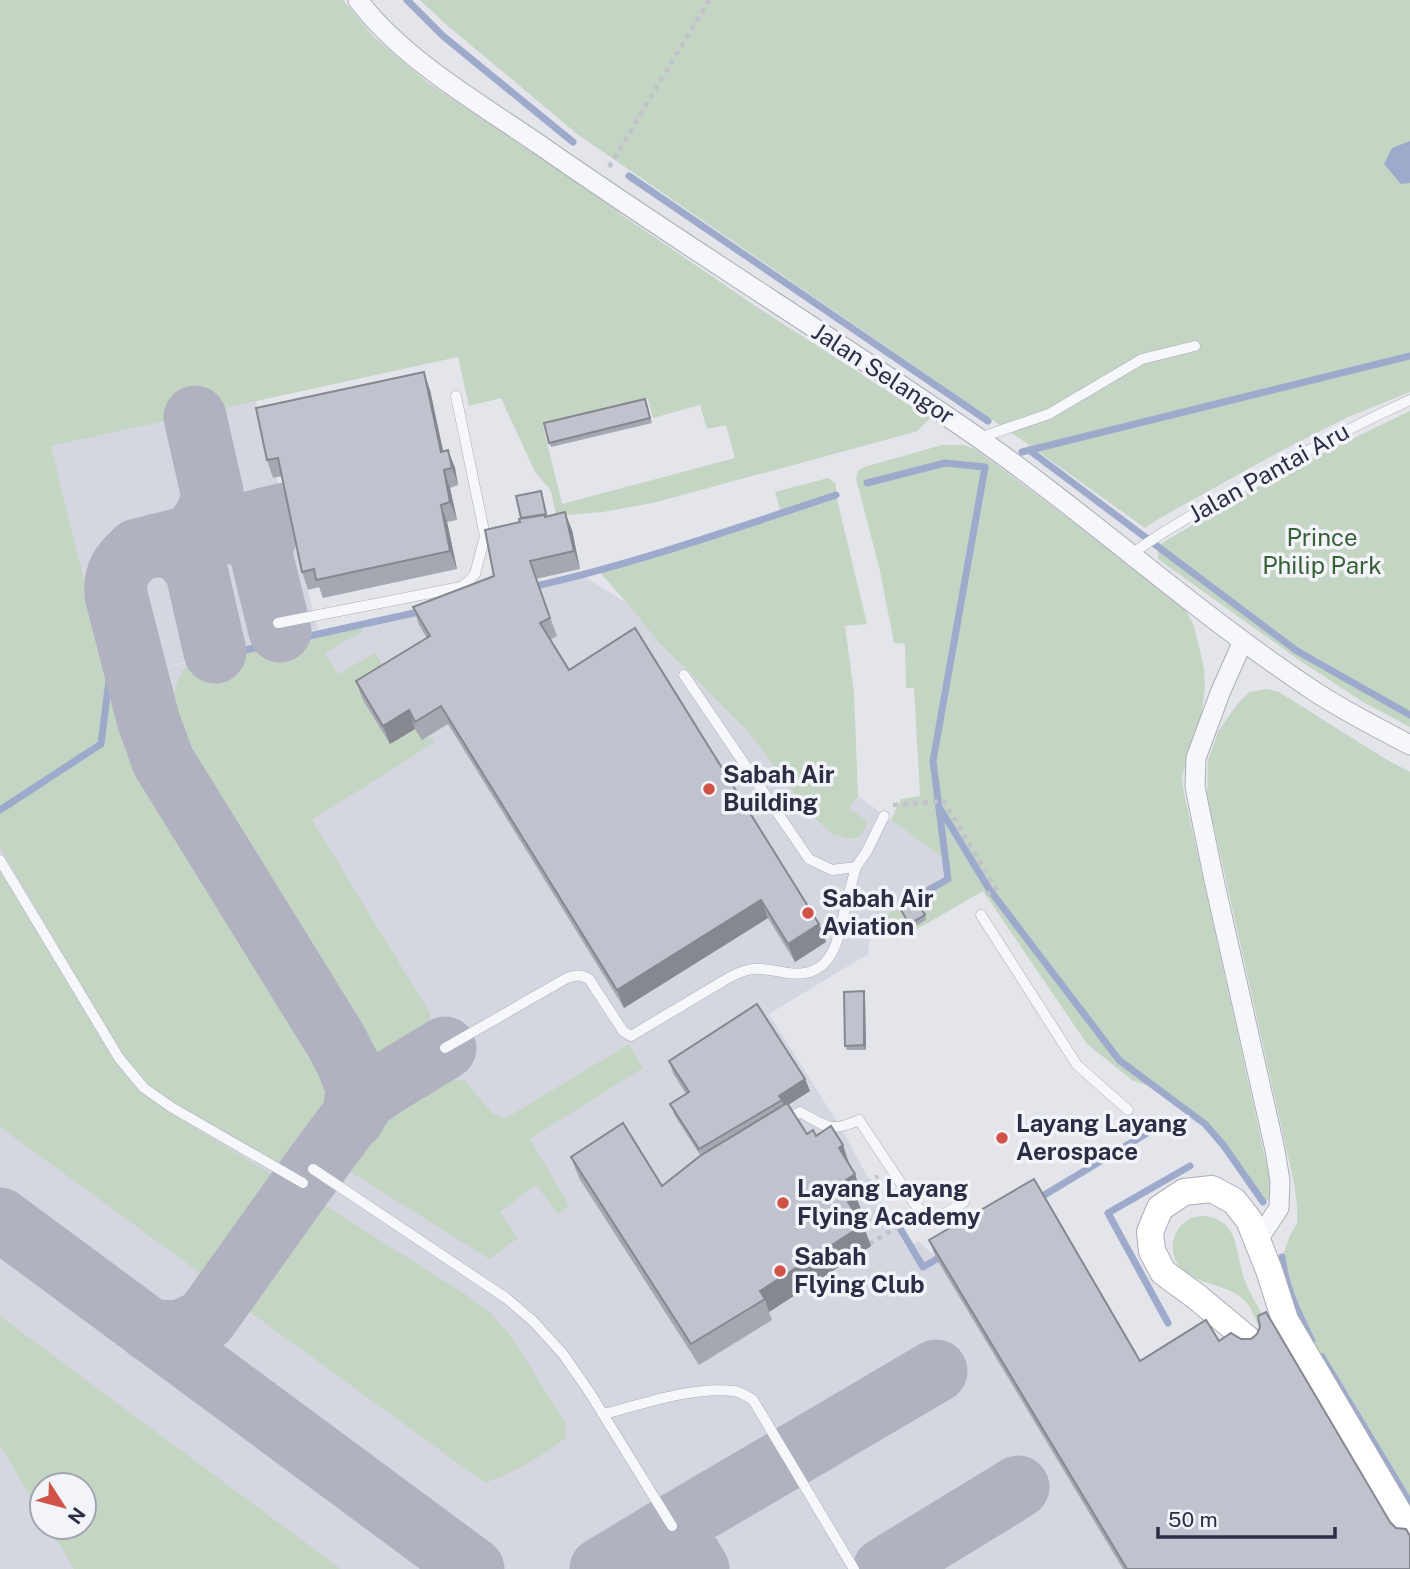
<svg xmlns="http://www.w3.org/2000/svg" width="1410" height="1569" viewBox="0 0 1410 1569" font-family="'Public Sans',sans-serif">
<rect width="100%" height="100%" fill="#e3e5eb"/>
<path fill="#d5d7e0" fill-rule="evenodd" d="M256,401L318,629L149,671L582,575L641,612L858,796L975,881L893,928L887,920L871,930L868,954L769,1014L841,1128L906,1247L919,1241L936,1258L1146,1379L1410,1569H0V454L2,456ZM42,1485H84V1527H42Z"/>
<path fill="#c5d5c4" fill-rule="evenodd" d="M0,0H343L374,37L427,82L581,184L625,217L766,313L930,418L918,431L653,503L603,512L556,516L551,491L535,472L501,398L469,406L458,357L51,446L109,680L114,682L118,700L139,755L321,1049C328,1060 339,1074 340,1088C342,1108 302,1153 289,1170L173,1103L146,1085L122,1055L0,847ZM648,399L653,418L700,405L707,429L726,425L735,458L562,504L543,426Z
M420,0H1410V392L1348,417L1277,453L1160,518L1145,528L1029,445L577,134L449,27Z
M1410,411V727L1363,702L1296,658L1158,559C1158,553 1157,547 1162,543L1287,470Z
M942,445H963L975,449L1168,592L1185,609L1194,626L1204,668L1205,687L1202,713L1182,777L1184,793L1269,1175L1270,1199L1263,1202L1224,1146L1205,1124L1159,1090L1132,1080L1087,1044L983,891L900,939L885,915L948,879L946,860L891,820L901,799L920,796L914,688H906L905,644L894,643L880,571L856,478L858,471L864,467Z
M828,478L836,484V495L867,624L845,626L854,692L858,796L849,808L867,821L864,831L858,837L849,839L832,834L809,813L748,731L656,639L633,610L598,570L654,555L781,513L775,492Z
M359,625L363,631L325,653L338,674L375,653L393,681L363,700L390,744L415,729L422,740L430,737L435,742L312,820L430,1013L429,1026L419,1042L401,1059L384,1065L370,1058L345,1021L174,735C173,716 171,682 185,668C188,665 192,663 195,661Z
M1267,689L1279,692L1384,758L1410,772V1503L1352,1404L1312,1342L1296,1308L1283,1266L1282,1257L1290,1235L1297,1224V1205L1294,1183L1207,796L1208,760L1218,732L1237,704L1249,692Z
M0,871L116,1061L142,1091L169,1112L281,1180L207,1278L0,1127Z
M629,1044L643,1068L530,1139L569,1206L558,1214L536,1185L500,1212L518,1238L489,1259L346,1169L361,1143L381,1118L412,1095L442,1079L464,1080L492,1113L506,1118Z
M318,1201L465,1294L491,1313L513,1339L566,1424L565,1438C541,1458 514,1472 485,1483L243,1307L256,1285Z
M1206,1216C1241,1222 1235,1255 1245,1281C1251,1297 1261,1311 1269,1325L1261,1330C1256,1321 1252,1308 1245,1301C1230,1285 1204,1286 1186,1273C1169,1261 1168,1234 1185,1222C1191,1217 1198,1216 1206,1216Z
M0,1316L341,1569H74L49,1527H84V1485H42V1516L0,1446Z"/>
<path fill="#9eaacc" d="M1410,141V183L1401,184L1384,164L1392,148Z"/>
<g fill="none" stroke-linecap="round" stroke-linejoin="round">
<path stroke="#9eaacc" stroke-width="7" d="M407,0L443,36L573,142
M629,176L988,421
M1029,450L1297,651L1410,715
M1022,452L1410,356
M867,483L945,463L985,467L933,761L948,879L907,902
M531,587C635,564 736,528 836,495
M195,661L423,611
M0,810L101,744L109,680
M941,810L989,889L1119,1060L1205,1124L1224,1146L1263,1202
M1036,1200L1159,1126
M901,1230L923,1267L942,1256
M1282,1257C1285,1286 1299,1315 1312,1341
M1168,1323L1108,1213L1190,1166
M1322,1357L1410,1503"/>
<path stroke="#b0b2c0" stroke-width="63" d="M223,530L248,537L260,550L280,631
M190,537C204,521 211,513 212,492L195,417
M156,545L173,548L184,555L196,569L215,652
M260,550L269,528L285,514L137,550C122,564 114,573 116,595L148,719L163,761L336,1041L348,1064L357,1087L354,1117
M0,1219L473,1569
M149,1330C177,1333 181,1333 206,1319L303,1183L366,1098L386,1084L445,1048
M601,1569L672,1526
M698,1569L672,1526L936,1371
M884,1569L1018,1487"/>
<defs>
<path id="service" d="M979,438L1049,414L1142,359L1195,346
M1132,554C1164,530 1198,511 1233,492C1291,459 1349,428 1410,400
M278,623L461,587L469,581L475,574L485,536L456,396
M684,675L809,859L832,870L856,867L867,851L884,816
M0,860L119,1058L144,1088L171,1107L303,1183
M981,915L1077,1065L1128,1110
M445,1048L567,978C576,975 581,974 589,979L623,1031L631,1036L730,977C756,964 761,969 788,973C832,979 837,943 845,909C849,895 852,881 856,867
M784,1122L800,1112C827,1127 830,1133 859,1120L914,1203C933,1226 943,1215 964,1202
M313,1169L506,1298L533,1321L563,1354L590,1393L672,1526
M604,1414C643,1404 693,1386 734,1391C741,1392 747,1396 753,1400L854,1569"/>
<path id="minor" d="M358,0C402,59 479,103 540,145C680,243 826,333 967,430C1086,512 1193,611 1314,691C1344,711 1378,728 1410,745
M1243,641L1220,693L1196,758L1195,787L1214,880L1275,1150L1280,1181L1279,1208L1257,1241"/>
<path id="secondary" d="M1251,1342L1197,1297L1163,1272L1152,1251L1150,1232L1160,1208L1184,1192L1212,1189L1234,1201L1249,1220L1269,1270L1285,1320L1410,1532"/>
</defs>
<use href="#service" stroke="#acaeb9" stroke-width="11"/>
<use href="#minor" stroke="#acaeb9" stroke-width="21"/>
<use href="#secondary" stroke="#acaeb9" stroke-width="28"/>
<path stroke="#c1c3cb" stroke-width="4.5" stroke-dasharray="5 5" stroke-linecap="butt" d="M609,167L709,0
M893,805L944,801L996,889L988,894L984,899
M859,1189L878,1176
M869,1244L909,1220"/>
<use href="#service" stroke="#f6f7fa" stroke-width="10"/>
<use href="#minor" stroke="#f6f7fa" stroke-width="19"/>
<use href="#secondary" stroke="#fff" stroke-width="26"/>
</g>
<path fill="#a5a7b1" d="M430,390L443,451L448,450L455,468L458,485L450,488L457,520L447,522L457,569L323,598L319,587L308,590L302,572L282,476L273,478L267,460Z
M645,399L652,423L551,447L549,443Z
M541,491L547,516L572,530L580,569L536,579L557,636L550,640L569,670L819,924L826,942L795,962L768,918L624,1008L448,724L422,740L415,729L390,744L363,700L356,681L427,638L419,625L413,607L494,576L521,518Z
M900,908L925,915L926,920L911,929Z
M864,991L865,996L866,1050H847L845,1046Z
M669,1061L805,1079L810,1091L788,1105L807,1134L816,1136L850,1166L855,1174L862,1195L857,1199L864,1218L860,1220L863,1225L871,1246L769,1312L772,1320L699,1365L579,1178L571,1157L662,1186L700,1155L675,1116L670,1104L686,1094L673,1073Z
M929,1240L1140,1361L1219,1341L1396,1528L1410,1569H1123L936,1258Z"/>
<path fill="#868890" d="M424,372L430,390L447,469L441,452Z
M448,450L455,468L458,485L452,468Z
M444,470L450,488L457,520L450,502Z
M441,505L447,522L457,569L450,551Z
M565,512L572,530L580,569L574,551Z
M409,710L415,729L390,744L383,726Z
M761,900L768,918L624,1008L617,990Z
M819,924L826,942L795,962L788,944Z
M864,991L865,996L866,1050L864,1045Z
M805,1079L810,1091L785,1107L779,1096Z
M843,1145L850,1166L839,1148Z
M855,1174L862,1195L857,1199L864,1218L855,1223L848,1202L846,1180Z
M863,1225L871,1246L769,1312L765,1299L760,1291Z"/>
<path fill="#c0c2ce" stroke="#868890" stroke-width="2" d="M424,372L441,452L448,450L452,468L444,470L450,502L441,505L450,551L316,580L314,569L302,572L278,458L267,460L256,408Z
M645,399L650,418L549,443L544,423Z
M541,491L546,514L521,518L516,496Z
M565,512L574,551L530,561L550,618L540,623L569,670L635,628L819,924L788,944L761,900L617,990L441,706L415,722L409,710L383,726L356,681L430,636L413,607L494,576L485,530L520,522L519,519L544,515L545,517Z
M916,900L925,915L909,924L900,908Z
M864,991V1045L845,1046L844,992Z
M757,1004L805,1079L779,1096L782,1100L699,1149L670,1104L689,1092L669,1061Z
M787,1103L807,1134L813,1130L816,1136L831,1126L843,1145L839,1148L855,1174L846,1180L856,1197L848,1202L863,1225L760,1291L765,1299L691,1344L571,1157L623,1123L662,1186L700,1156Z
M1034,1179L1140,1361L1206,1320L1219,1341L1231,1333L1241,1339H1251L1257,1334L1260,1327L1258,1316L1266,1312L1390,1522L1396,1528L1406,1529L1410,1536V1569H1127L929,1240Z"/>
<g fill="#d15348" stroke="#f3f4f9" stroke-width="2.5">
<circle cx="709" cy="789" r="7"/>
<circle cx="808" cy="913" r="7"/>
<circle cx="1002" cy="1138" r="7"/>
<circle cx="783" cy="1203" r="7"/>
<circle cx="780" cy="1271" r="7"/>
</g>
<g text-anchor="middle" stroke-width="7" stroke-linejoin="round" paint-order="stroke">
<g font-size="24" fill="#2b2e44" stroke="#f3f4f9">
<text transform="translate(883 374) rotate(33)" y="8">Jalan Selangor</text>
<text transform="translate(1269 473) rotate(-29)" y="8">Jalan Pantai Aru</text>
</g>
<g font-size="24" fill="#386039" stroke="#f3f4f9">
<text x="1322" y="546">Prince<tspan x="1322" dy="28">Philip Park</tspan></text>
</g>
<g font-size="24" font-weight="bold" fill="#2b2e44" stroke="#f3f4f9" text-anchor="start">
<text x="723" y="783">Sabah Air<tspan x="723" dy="28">Building</tspan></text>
<text x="822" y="907">Sabah Air<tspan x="822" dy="28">Aviation</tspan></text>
<text x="1016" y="1132">Layang Layang<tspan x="1016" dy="28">Aerospace</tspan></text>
<text x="797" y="1197">Layang Layang<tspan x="797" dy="28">Flying Academy</tspan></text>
<text x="794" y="1265">Sabah<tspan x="794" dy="28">Flying Club</tspan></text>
</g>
</g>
<g transform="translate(63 1506) rotate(126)"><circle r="33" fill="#f3f4f9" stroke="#a3a5b1" stroke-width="2"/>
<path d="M0-5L12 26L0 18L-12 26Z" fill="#d15348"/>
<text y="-10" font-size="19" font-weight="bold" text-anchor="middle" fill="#2b2e44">N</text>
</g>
<path d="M1158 1527v10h177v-10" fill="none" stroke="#2b2e44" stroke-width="3.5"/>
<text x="1168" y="1527" font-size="21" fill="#2b2e44" stroke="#f3f4f9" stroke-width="5" paint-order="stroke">50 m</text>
</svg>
